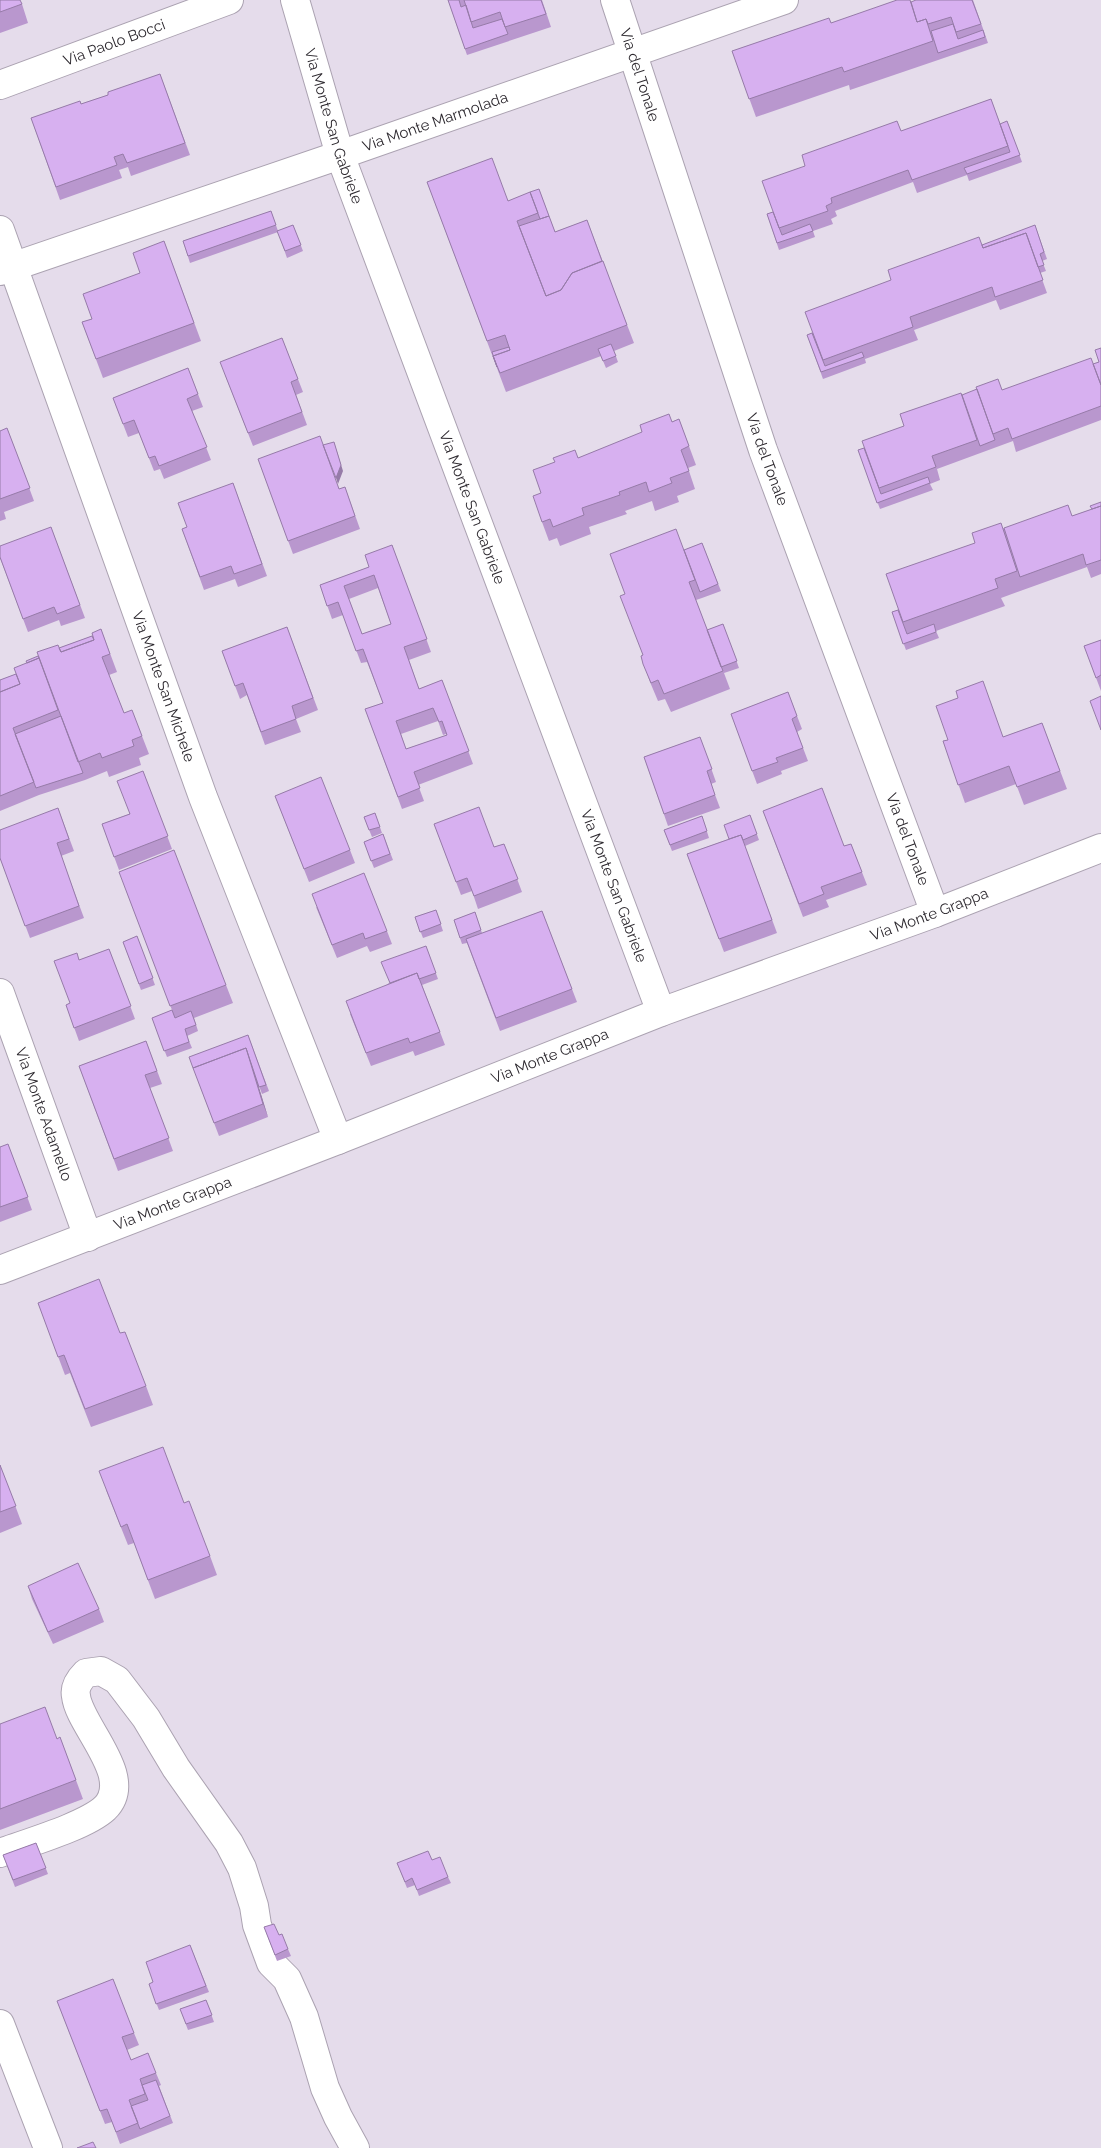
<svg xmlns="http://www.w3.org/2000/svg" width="1101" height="2148" viewBox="0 0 1101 2148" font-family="Raleway,sans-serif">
<rect width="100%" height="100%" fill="#e5dceb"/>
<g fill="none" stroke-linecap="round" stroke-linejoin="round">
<defs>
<g id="minor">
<path id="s1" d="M295,0L340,155L661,1012"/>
<path id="s2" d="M615,0L763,450L935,913"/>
<path id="s3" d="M0,85L229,0"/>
<path id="s4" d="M0,230L203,797L338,1140"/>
<path id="s5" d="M0,271L340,155L784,0"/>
<path id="s6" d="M0,993L88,1237"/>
<path id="s7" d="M0,1270L338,1140L661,1012L935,913L1101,848"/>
<path d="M0,1853C27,1843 86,1826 105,1808C136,1777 79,1726 76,1696C74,1687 80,1679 86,1673L101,1671L117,1680L146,1718L176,1768L229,1843L242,1868L254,1906L257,1925L271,1963L287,1979L304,2017L325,2088L338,2117L355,2148"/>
<path d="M0,2024L48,2148"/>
</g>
</defs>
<use href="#minor" stroke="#aba2b1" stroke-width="30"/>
<use href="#minor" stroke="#fff" stroke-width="28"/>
</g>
<path fill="#b997ce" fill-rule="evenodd" d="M0,0L22,4L28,23L0,33Z
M448,0H542L551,27L467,55Z
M973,0L988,43L850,90L849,85L756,117L732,51L831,23L911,2Z
M160,74L190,155L131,176L128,167L119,170L122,178L60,200L31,118L81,104L108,95Z
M991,99L1009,148L1007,121L1022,162L969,181L967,175L917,193L913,182L835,211L837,216L831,219L833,224L813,231L815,237L779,250L767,214L773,212L805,166Z
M427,182L508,201L539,189L555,232L587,220L634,343L614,351L618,362L606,368L601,356L506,392Z
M271,211L278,231L293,225L303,251L287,258L278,232L190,263L183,241Z
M1035,225L1047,259L1042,261L1046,271L1040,273L1038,268L1047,293L1000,310L996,300L914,330L918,340L865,359L866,363L823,379L807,335L812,333L891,280L982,245Z
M164,241L201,341L103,378L82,322L92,319L140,273Z
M282,338L303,392L296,395L307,425L253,446L225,375Z
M1101,348V420L1016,452L1013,441L937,469L940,480L930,484L933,490L880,509L858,450L864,448L962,395L1002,390L1093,364L1099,362Z
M188,368L203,407L192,411L211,460L164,479L160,469L154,471L139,433L128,437L113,398Z
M679,419L696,465L688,468L695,489L677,496L679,502L655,511L652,501L625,511L627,514L589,527L591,534L560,546L557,538L549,541L542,522L541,493L578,458Z
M7,428L34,501L4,512L6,519L0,521V431Z
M258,459L339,489L345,487L360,529L293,554Z
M233,483L267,576L238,587L235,579L204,590L182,529L187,527Z
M1101,502V574L1091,578L1087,567L1001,598L1005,606L936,631L939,638L906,650L892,612L898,610L975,543L1004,528L1072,516L1092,509Z
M51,527L85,618L61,626L59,620L28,632L0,558Z
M702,543L721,591L702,598L701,596L702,598L696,600L707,630L723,624L739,668L724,673L730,689L671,712L665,699L658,701L650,682L641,656L643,655L625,594L684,550Z
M392,545L431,652L409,660L419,689L442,680L473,764L418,785L424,801L402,809L365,709L383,703L367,662L361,663L343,615L332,619L320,585L369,567ZM378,588L391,624L362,634L349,599ZM438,721L443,735L446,734L447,735L406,749L401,734Z
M287,627L318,710L296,719L301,732L265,745L247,695L240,699L222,651Z
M101,629L117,672L109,675L124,713L142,736L149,754L139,758L141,765L109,777L107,771L85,780L39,795L0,811V680L16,674L27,663L59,648L92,636Z
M1101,640V691L1084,646Z
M788,692L802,729L797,732L808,761L781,771L782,774L757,784L731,714Z
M1042,723L1067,789L1024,805L1016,784L965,803L943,741L948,740L1003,737Z
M700,737L716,782L711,784L720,808L668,826L644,757Z
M143,771L172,849L119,870L102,824L129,814Z
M275,796L350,850L355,863L309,882Z
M58,808L74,851L61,856L84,918L30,938L0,858Z
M763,811L844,846L851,844L867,885L826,900L829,907L803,917Z
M375,813L382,833L372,837L364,817Z
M750,815L759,840L745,846L777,933L724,952L687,854L729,839Z
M702,816L709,838L672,851L664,830Z
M434,824L494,847L504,844L522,892L478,909L472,891L461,895Z
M383,834L393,860L374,868L364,842Z
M126,890L226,985L233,1003L194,1018L198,1031L187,1036L192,1048L167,1057L152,1018L172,1010Z
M316,907L387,931L392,944L370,952L367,946L337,958Z
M436,910L443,931L423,938L415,917Z
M542,911L577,1002L500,1031L467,943L462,944L454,920L475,912L482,933Z
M137,936L155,985L141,990L123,942Z
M426,946L438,979L422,985L445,1045L415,1056L413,1051L371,1066L350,1014L389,983Z
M109,949L135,1019L79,1041L66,1005L70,1003L79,960Z
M248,1035L269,1091L262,1094L252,1066L268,1117L219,1136L198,1081Z
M146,1041L162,1084L150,1088L173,1151L118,1171L79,1066Z
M8,1144L32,1210L0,1222V1147Z
M38,1303L146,1386L153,1405L91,1427L70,1373L65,1375Z
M0,1465L22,1524L0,1533Z
M106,1490L184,1503L210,1556L217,1575L155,1599L134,1543L128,1545Z
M28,1586L99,1609L104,1622L53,1644L32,1599Z
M0,1724L57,1739L60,1737L83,1799L0,1830Z
M36,1843L48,1874L15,1887L3,1855Z
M432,1860L448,1877L451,1883L419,1896L415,1885L407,1888L397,1863Z
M264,1927L279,1935L288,1949L291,1956L277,1961Z
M190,1945L209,1992L159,2010L149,1984L153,1982Z
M206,2000L214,2022L188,2030L180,2009Z
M57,2001L134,2033L139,2045L127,2050L131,2060L156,2073L161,2085L159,2086L173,2123L120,2144L112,2122L105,2124Z"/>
<path fill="#967ba8" d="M334,442L343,471L338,484L336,478Z
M246,1048L251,1061L268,1117L263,1104Z"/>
<path fill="#d7b0f0" stroke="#967ba8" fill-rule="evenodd" d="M0,0H20L22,4L0,12Z
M448,0H459L461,7L466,5L473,28L502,19L508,34L465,49Z
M464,0H541L546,14L505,27L500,12L471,22Z
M897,0H910L917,22L926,19L933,41L844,72L842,67L749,99L732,51L829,18L831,23Z
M916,0H972L981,24L956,32L951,17L928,24L926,19L917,22L911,2Z
M953,24L958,39L983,30L985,37L938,53L931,31Z
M160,74L185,143L127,163L123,154L114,157L117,165L56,187L31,118L80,101L81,104L108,95V92Z
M991,99L1008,146L912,180L908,170L831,198L832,203L826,206L828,211L779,228L762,181L805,166L802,155L897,121L901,131Z
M1007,121L1020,155L967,174L964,168L1010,152L1000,124Z
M492,158L508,201L530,192L538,213L517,221L546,296L561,290L572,273L603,261L627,325L500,373L493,356L510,350L505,335L487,341L427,182Z
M539,189L549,216L540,219L530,192Z
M271,211L276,225L188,256L183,241Z
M773,212L782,235L810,224L813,231L777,243L767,214Z
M549,216L555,232L587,220L602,261L572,273L561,290L546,296L519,226Z
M293,225L301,245L285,251L277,231Z
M1035,225L1044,252L1040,254L1044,265L1038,267L1026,233L983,248L982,245Z
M1026,233L1043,280L995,297L992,287L910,317L913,327L823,360L805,312L891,280L888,270L979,237L983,248Z
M164,241L194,323L96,359L82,322L92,319L83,294L140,273L133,253Z
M812,333L825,366L862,352L864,357L821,372L807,335Z
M282,338L298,379L291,382L302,412L248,433L220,362Z
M611,344L616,356L603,361L598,349Z
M509,347L510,350L493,356L497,367L492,352Z
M1101,348V385L1093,364L1099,362L1095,350Z
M1091,358L1101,385V406L1012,439L1008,428L993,434L976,387L998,379L1002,390Z
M188,368L198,394L187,399L207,447L159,466L155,456L149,458L134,420L123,424L113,398Z
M977,389L995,440L980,446L962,395Z
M961,393L977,440L932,456L936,467L879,488L862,441L904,426L900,414Z
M669,414L672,422L679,419L689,446L681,450L689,471L670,478L672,483L649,492L646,482L619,492L620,495L582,508L584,515L553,527L550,519L542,522L533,496L541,493L533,470L555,462L553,458L575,450L578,458L642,432L640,425Z
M7,428L30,488L0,499V431Z
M320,436L339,489L345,487L355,516L288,541L258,459Z
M334,442L341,465L336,478L323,445Z
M864,448L881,494L928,477L930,483L877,503L858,450Z
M233,483L262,564L234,574L231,566L200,577L182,529L187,527L178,503Z
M1101,502V506L1092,509L1090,506Z
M1068,505L1072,516L1101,506V560L1086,565L1083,554L1020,577L1004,528Z
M1001,523L1017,571L995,579L998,588L903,622L886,574L975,543L972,533Z
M51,527L80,605L57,614L54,607L23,619L0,557V546Z
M676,529L695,580L689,582L723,671L664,694L658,680L651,683L643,664L641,656L643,655L620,596L625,594L610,554Z
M702,543L718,584L700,592L684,550Z
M392,545L427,639L404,647L419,689L442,680L469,751L414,772L420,788L398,797L365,709L383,703L363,649L356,651L338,602L327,606L320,585L369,567L365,555ZM374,575L391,624L362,634L344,586ZM433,708L439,722L442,721L447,735L406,749L396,721Z
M898,610L907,634L934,624L936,632L903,644L892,612Z
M723,624L737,661L721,667L707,630Z
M287,627L313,698L292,706L296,719L261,732L243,683L235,686L222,651Z
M101,629L110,654L102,657L124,713L132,710L142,736L132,740L134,746L102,758L100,753L78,762L37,652L58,645L61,652L94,640L92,633Z
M92,636L94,640L61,652L59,648Z
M1101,640V675L1096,678L1084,646Z
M38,656L39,658L27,663L26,661Z
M39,658L58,710L13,728L34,782L0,796V692L20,684L14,668Z
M16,674L20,684L0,692V680Z
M983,681L1003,737L1042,723L1060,771L1017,787L1009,766L958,785L943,741L948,740L936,706L958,698L956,691Z
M788,692L797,716L792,719L803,748L776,758L778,762L752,771L731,714Z
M1101,696V730L1090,701Z
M61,716L83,773L36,788L15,734Z
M700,737L712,769L707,771L715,795L664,814L644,757Z
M143,771L168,836L114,857L102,824L130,814L117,781Z
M321,777L350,850L304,869L275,796Z
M822,788L844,846L851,844L862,872L821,887L824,894L799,904L763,811Z
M479,807L494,847L504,844L518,879L474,896L467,878L456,882L434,824Z
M58,808L69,839L57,843L79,906L25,926L0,858V830Z
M375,813L380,827L369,830L364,817Z
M750,815L757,834L743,840L741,835L729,839L724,825Z
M702,816L707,831L670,845L664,830Z
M383,834L390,854L371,861L364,842Z
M741,835L772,920L719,939L687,854Z
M174,850L226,985L170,1006L119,872Z
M364,873L387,931L365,939L363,933L332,945L312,894Z
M436,910L441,924L420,932L415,917Z
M542,911L572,989L496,1018L466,939Z
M475,912L481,930L460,938L454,920Z
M137,936L153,978L139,984L123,942Z
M426,946L436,973L419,979L417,973L390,983L381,962Z
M109,949L131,1006L74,1028L66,1005L70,1003L54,961L77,953L79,960Z
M417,973L440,1032L410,1043L408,1038L366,1053L346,1001Z
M172,1010L175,1018L191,1011L196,1025L185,1029L189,1042L164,1051L152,1018Z
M248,1035L266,1085L259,1087L246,1048L193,1068L189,1057Z
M146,1041L157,1071L145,1075L169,1138L114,1159L79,1066Z
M246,1048L263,1104L214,1123L193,1068Z
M8,1144L28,1197L0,1207V1147Z
M99,1279L120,1333L125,1332L146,1386L85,1409L64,1355L58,1357L38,1303Z
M163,1447L184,1503L189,1501L210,1556L148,1580L127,1524L121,1527L99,1471Z
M0,1465L16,1506L0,1512Z
M78,1563L99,1609L48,1632L28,1586Z
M45,1707L57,1739L60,1737L76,1780L0,1809V1724Z
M36,1843L46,1868L13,1880L3,1855Z
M428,1851L432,1860L440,1857L448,1877L417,1890L412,1878L405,1882L397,1863Z
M274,1924L279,1935L282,1934L288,1949L275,1955L264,1927Z
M190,1945L206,1986L156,2004L149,1984L153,1982L146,1962Z
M113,1979L134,2033L122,2037L131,2060L148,2053L156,2073L140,2079L145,2094L129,2100L138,2123L116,2132L107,2109L100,2111L57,2001Z
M206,2000L212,2015L186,2024L180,2009Z
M156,2080L170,2116L140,2129L131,2106L148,2100L142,2085Z
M93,2142L96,2148H77Z"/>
<g text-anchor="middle" stroke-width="4" stroke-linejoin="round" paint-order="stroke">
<g font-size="15" fill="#2d292f" stroke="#fff">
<text dy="5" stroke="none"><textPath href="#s3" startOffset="122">Via Paolo Bocci</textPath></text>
<text dy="5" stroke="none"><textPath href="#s2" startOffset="79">Via del Tonale</textPath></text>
<text dy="5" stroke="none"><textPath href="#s5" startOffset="460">Via Monte Marmolada</textPath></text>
<text dy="5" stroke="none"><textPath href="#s1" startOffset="132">Via Monte San Gabriele</textPath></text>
<text dy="5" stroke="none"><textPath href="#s2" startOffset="484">Via del Tonale</textPath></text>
<text dy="5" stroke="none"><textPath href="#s1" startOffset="538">Via Monte San Gabriele</textPath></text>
<text dy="5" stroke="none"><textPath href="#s4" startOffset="485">Via Monte San Michele</textPath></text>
<text dy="5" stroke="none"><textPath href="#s2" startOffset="889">Via del Tonale</textPath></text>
<text dy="5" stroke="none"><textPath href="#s1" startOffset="942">Via Monte San Gabriele</textPath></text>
<text dy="5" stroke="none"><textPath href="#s7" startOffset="995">Via Monte Grappa</textPath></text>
<text dy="5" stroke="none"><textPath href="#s7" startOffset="590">Via Monte Grappa</textPath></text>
<text dy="5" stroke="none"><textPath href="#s6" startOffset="129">Via Monte Adamello</textPath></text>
<text dy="5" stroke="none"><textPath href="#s7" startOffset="185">Via Monte Grappa</textPath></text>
</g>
</g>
</svg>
